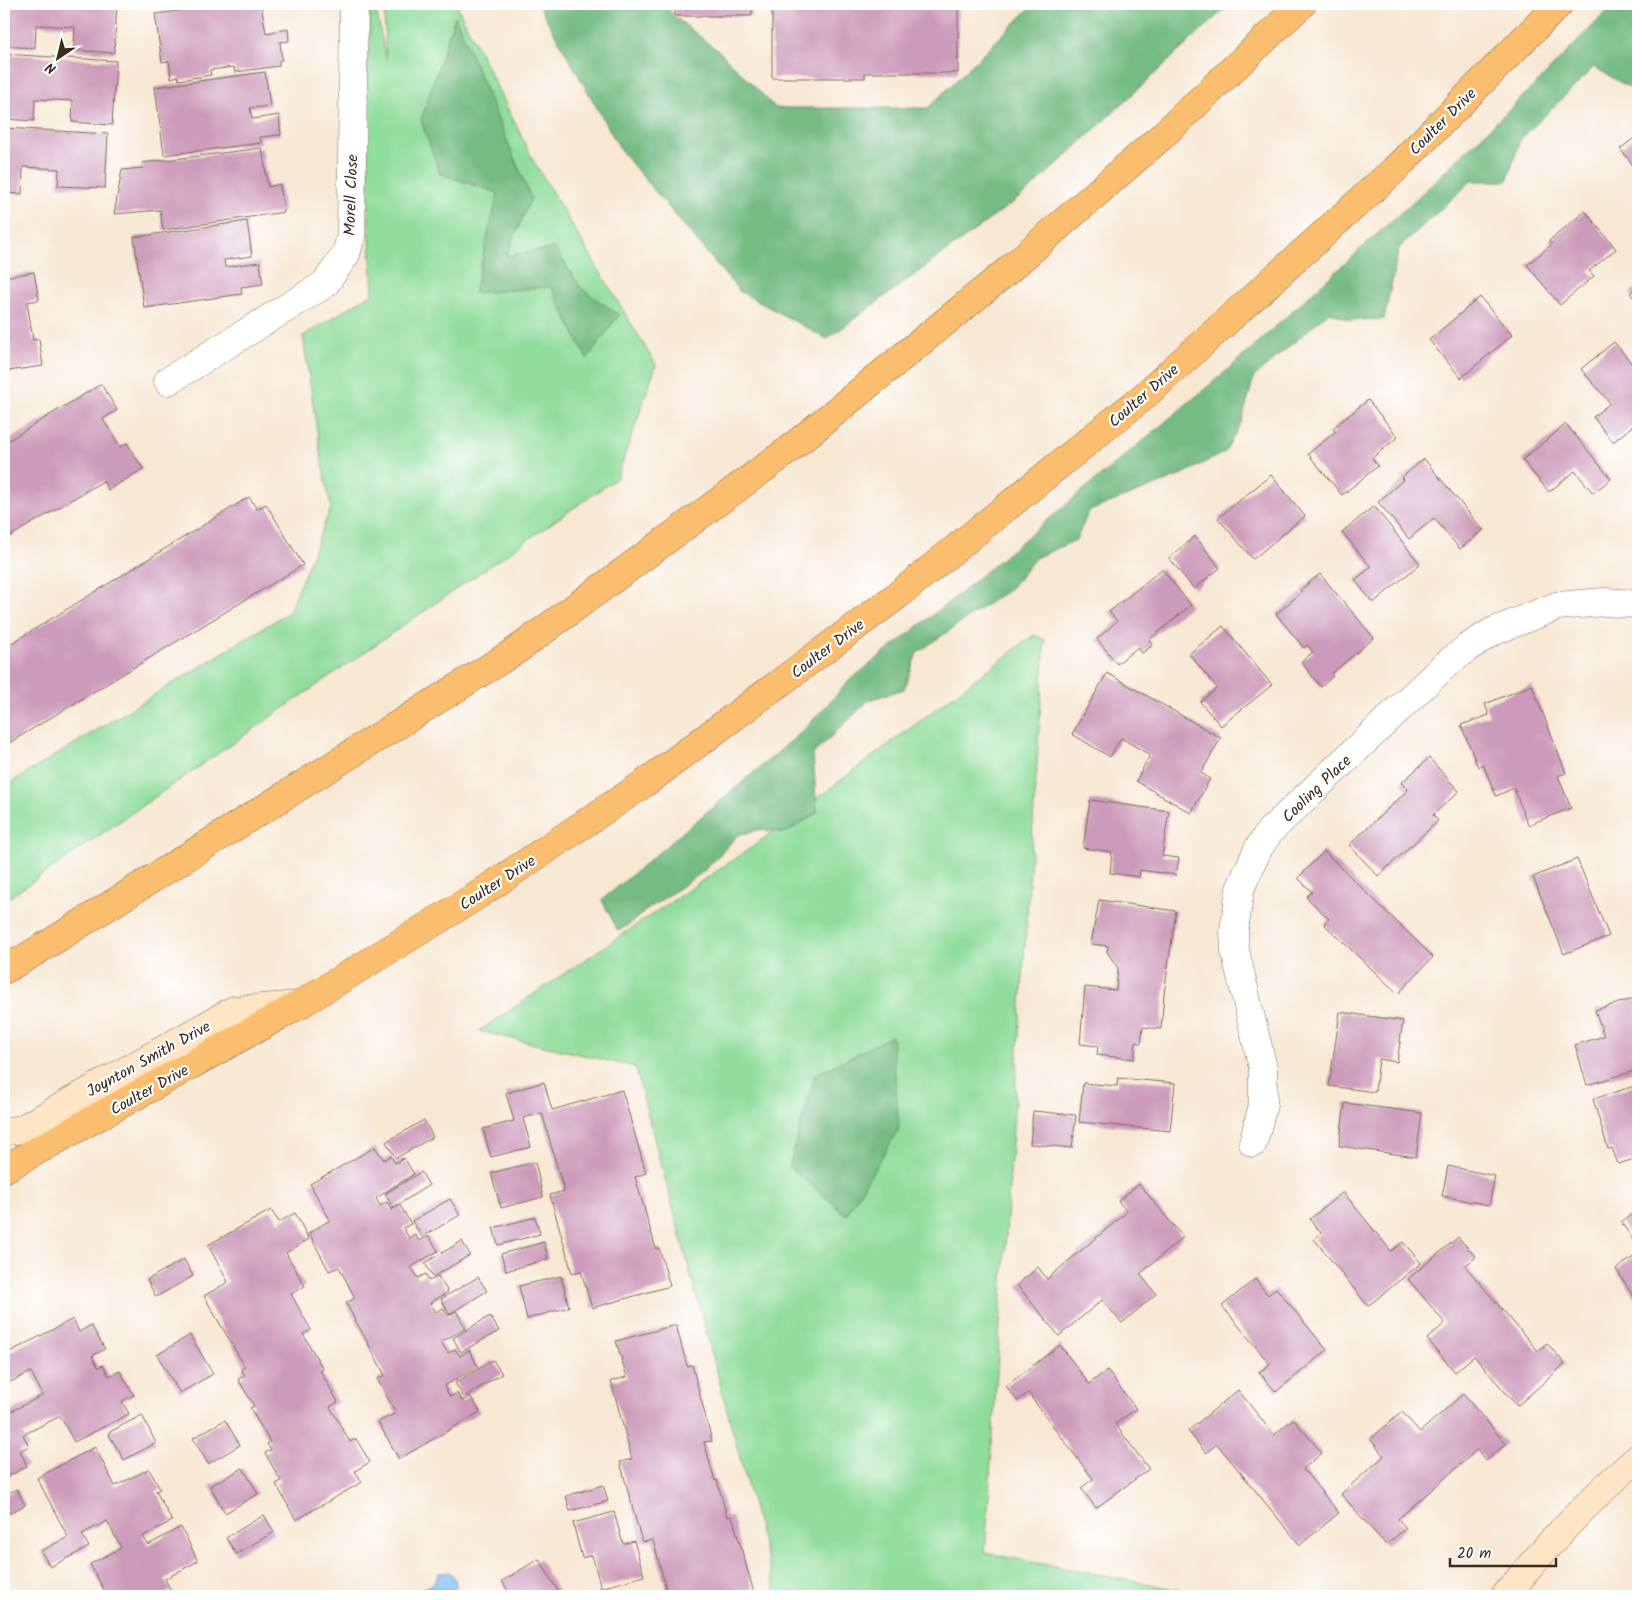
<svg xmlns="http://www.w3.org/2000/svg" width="1642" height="1600" viewBox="0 0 1642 1600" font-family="Kalam,sans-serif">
<rect width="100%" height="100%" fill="#fff"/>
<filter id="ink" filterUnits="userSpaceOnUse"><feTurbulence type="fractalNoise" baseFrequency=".02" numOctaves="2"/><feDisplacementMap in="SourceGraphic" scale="10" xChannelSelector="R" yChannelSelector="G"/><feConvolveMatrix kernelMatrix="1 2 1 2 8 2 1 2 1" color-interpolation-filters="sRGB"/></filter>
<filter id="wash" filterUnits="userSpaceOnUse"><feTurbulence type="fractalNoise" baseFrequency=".0096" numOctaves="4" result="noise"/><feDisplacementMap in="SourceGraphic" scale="20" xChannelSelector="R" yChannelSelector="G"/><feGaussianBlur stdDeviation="1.12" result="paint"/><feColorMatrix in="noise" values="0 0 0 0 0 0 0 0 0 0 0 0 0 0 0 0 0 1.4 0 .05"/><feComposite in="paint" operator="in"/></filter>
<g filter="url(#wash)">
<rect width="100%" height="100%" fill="#f7e7d3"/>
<path fill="#90dd9b" stroke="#66845c" d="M370,4H375L386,59L384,4H456L533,160L656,365L617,478L10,897L4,899V787L289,612L331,508L320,451L303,336L373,293L368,206L366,119Z
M1034,635L1045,640L985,1553L1212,1596H777L635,1067L479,1031L751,848Z"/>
<path fill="#74bc83" stroke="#587350" d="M538,4H664L675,17L721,53L776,108H928L1034,4H1230L1027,192L827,339L739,291L622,152Z
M1614,4H1638V79L1630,88L1594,67L1520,140L1507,181H1471L1399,248L1384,319L1350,320L1329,312L1254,377L1241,423L1225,452L1179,476L1089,511L1076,540L1035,558L1012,587L917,653L904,689L869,700L813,754L817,813L785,833L761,829L738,835L704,871L645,911L630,924L618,931L602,900L802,732L850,680L954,598L1230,368L1419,196L1536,84Z
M455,16L531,198L506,256L555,248L581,288L619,315L587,359L551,287L474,293L498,193L440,174L421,120Z
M892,1036L899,1129L846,1215L789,1166L815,1075Z"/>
<path fill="#7ebdf2" stroke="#5c7488" d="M450,1572C458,1581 457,1585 453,1596H411L417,1591L432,1585L439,1573Z"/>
<g id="blocks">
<path fill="#cc9aba" d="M4,4H117L114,53L74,50L75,27L36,25L35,48L4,46Z
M233,4H261L266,33L288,29L289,41L280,42L282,60H279V66L235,72L234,67L210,70L211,75L179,80L178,76L171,78L169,61L162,62L155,14Z
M675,4H752V16H675Z
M772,4H958V73H865V78H772Z
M4,54L116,61L112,125L72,122L73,101L35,99L34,121L4,119Z
M265,72L270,106L250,108L252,119L279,115L281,135L260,137L261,143L164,155L155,87Z
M4,128L108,134L105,188L58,186L59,169L23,167L22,194L4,193Z
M1638,135V171L1620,149Z
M262,148L268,187L280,184L284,212L163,230L160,210L114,214L122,170L143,168L142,163Z
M1585,211L1616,249L1589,271L1594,276L1560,305L1527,265L1552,244L1549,241Z
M247,221L252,256L224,260L225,267L260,262L263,284L241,287L242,294L144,308L134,237Z
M34,272L39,300L27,302L33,340L39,339L43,366L8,371L7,362L4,363V277Z
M1638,286V303L1630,293Z
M1480,297L1512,335L1461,378L1429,340Z
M1614,342L1638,371V415L1632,421L1635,424L1613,442L1593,417L1610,403L1581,369Z
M101,384L117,410L103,419L120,447L127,443L143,469L108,490L103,481L4,540V443Z
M1368,400L1398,437L1372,458L1378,466L1342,495L1308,454L1335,432L1333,428Z
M1566,424L1611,479L1593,493L1575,471L1549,492L1522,460Z
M1424,459L1483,530L1460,549L1434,518L1409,539L1378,502L1403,480L1401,478Z
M1271,475L1305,516L1253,559L1218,518Z
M249,497L257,509L266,504L303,565L4,746V648Z
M1374,506L1420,564L1373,603L1355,580L1371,567L1342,532Z
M1195,536L1220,568L1194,589L1169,558Z
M1162,569L1191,605L1149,640L1153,645L1142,653L1138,647L1117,664L1097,639L1117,621L1109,612Z
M1320,574L1374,638L1331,674L1333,676L1321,687L1301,662L1313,652L1308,645L1304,648L1276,614L1302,592L1300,590Z
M1223,626L1272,685L1221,726L1200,702L1217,688L1189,654Z
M1107,673L1221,738L1201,773L1210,779L1191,813L1136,781L1150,755L1121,738L1110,757L1072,734Z
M1532,685L1566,773L1558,776L1571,808L1528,825L1514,788L1496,796L1483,764L1478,767L1461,725L1489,715L1485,704Z
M1429,758L1459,791L1433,815L1438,821L1378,876L1349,845L1408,790L1401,783Z
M1090,800L1169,811L1162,856L1179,858L1176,875L1140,870L1139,877L1110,873L1112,852L1083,848Z
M1324,851L1433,957L1398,994L1324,924L1329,919L1306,897L1312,892L1298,878Z
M1577,859L1609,936L1564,954L1533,877Z
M1099,900L1176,911L1164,994L1161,1029L1143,1027L1141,1043L1136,1042L1134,1059L1097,1055L1098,1046L1080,1044L1085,987L1116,990L1118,968L1107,952L1108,946L1091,944Z
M1636,998L1638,1004V1070L1587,1085L1575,1045L1604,1036L1595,1010Z
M1340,1012L1403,1021L1397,1062L1379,1059L1375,1092L1329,1086Z
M1118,1078L1175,1083L1170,1131L1079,1122L1083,1083L1117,1086Z
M544,1082L552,1110L622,1090L646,1173L635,1177L656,1249L659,1248L670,1286L592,1308L581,1271L572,1273L550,1195L564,1191L542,1113L523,1118L531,1147L491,1157L483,1129L514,1121L506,1093Z
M1638,1085V1158L1618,1164L1612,1148L1608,1149L1593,1099Z
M1345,1103L1422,1113L1416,1157L1339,1146Z
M1033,1111L1076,1115L1072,1148L1030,1144Z
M424,1120L433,1137L396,1158L386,1142Z
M375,1147L384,1160L391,1156L395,1163L404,1158L414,1174L376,1198L380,1206L387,1202L391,1210L400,1205L411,1224L403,1228L409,1238L415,1234L419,1241L429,1236L438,1251L411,1267L418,1278L426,1274L429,1281L438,1276L448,1292L430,1303L436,1312L443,1308L448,1316L456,1311L466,1328L441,1342L448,1353L455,1349L460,1356L469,1350L478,1367L444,1386L450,1397L457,1393L462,1401L470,1396L480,1412L399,1459L378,1422L396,1413L377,1379L385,1375L346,1303L355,1298L339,1267L329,1271L309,1233L330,1220L310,1184Z
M535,1162L543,1197L501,1208L491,1173Z
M1448,1166L1495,1176L1489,1205L1442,1196Z
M421,1172L429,1185L393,1208L385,1194Z
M1139,1184L1183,1237L1140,1274L1156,1294L1122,1323L1102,1300L1059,1336L1017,1285L1038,1267L1047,1279L1127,1212L1118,1201Z
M1343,1192L1391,1251L1403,1242L1421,1263L1368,1306L1314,1239L1321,1233L1310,1219Z
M450,1199L460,1215L422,1237L412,1221Z
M271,1210L279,1222L295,1213L309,1239L286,1253L305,1286L291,1294L311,1330L303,1334L323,1369L320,1370L338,1402L330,1407L350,1442L356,1439L370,1462L355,1471L362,1482L296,1520L276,1484L281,1481L265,1453L271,1450L267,1444L270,1442L250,1408L254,1406L238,1379L245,1376L241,1369L245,1367L204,1296L228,1282L208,1245Z
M1638,1210V1247L1621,1222Z
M535,1217L540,1234L498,1245L493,1228Z
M1458,1237L1476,1257L1465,1266L1538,1351L1547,1343L1565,1364L1517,1406L1474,1356L1455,1372L1427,1339L1445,1323L1408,1279Z
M462,1241L470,1255L433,1277L425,1263Z
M544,1242L548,1259L506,1271L501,1254Z
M1638,1254V1303L1616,1269Z
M184,1259L193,1276L156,1297L147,1280Z
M561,1276L569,1307L527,1319L519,1286Z
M478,1277L487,1291L449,1314L441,1299Z
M1255,1279L1268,1295L1276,1288L1327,1350L1276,1392L1259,1372L1270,1364L1222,1306Z
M490,1316L499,1331L461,1352L453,1338Z
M73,1319L79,1332L91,1325L105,1349L92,1356L98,1367L103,1365L109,1376L120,1371L134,1395L122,1401L129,1414L74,1442L60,1416L23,1435L29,1446L20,1451L27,1466L4,1479V1415L43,1395L31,1372L4,1385V1355Z
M676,1325L687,1366L692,1365L712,1441L704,1442L715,1481L717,1480L727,1517L732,1516L755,1596H668L653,1540L642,1542L620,1462L632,1459L611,1381L627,1377L616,1341Z
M190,1335L213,1374L180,1393L157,1355Z
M1060,1345L1089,1384L1107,1370L1136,1409L1115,1424L1149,1469L1096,1508L1081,1488L1093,1479L1028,1393L1017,1401L1006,1386Z
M493,1360L502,1374L464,1397L455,1383Z
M1238,1390L1274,1435L1293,1419L1322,1453L1303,1469L1339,1513L1300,1545L1217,1444L1206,1453L1188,1431Z
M1463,1394L1506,1444L1486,1461L1477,1450L1398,1519L1406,1528L1386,1545L1341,1494L1384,1456L1370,1439L1402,1412L1420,1432Z
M142,1415L156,1443L124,1460L108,1433Z
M225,1420L240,1445L208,1464L193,1438Z
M95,1447L115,1486L149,1469L160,1489L156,1491L172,1521L143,1536L148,1545L181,1527L198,1561L165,1579L171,1591L160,1596H107L90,1564L121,1548L107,1521L82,1534L89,1547L50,1567L41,1551L68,1537L37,1478Z
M243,1468L258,1494L225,1513L210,1486Z
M603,1485L608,1501L570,1511L566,1496Z
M17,1489L25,1505L4,1516V1496Z
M614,1512L623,1544L634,1541L644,1576L601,1588L592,1555L582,1558L573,1523Z
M264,1515L274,1532L236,1554L226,1538Z
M539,1559L561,1596H511L502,1581Z"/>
</g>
</g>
<g filter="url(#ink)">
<use href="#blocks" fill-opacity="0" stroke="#7d6c5d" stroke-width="1"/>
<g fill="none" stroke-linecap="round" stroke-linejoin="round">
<defs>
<path id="street" d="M168,381L325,284L346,254L351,236L354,4
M1253,1143L1263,1105V1068L1235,951L1234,931L1240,889L1258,849L1270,831L1442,668L1467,648L1492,632L1557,606L1604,602L1638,604"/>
<path id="secondary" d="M4,1132L22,1129L234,1010L299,1005
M1505,1596C1545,1547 1589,1499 1638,1458"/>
<path id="primary" d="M4,970L45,946L517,650L786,452L1005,273L1162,136L1302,4
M4,1169L299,1005L475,897L645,783L898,595L1143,397L1393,171L1559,4"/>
</defs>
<use href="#street" stroke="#7d6c5d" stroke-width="29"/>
<use href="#secondary" stroke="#7d6c5d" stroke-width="29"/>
<use href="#primary" stroke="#7d6c5d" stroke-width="29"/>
<use href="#street" stroke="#fff" stroke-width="28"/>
<use href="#secondary" stroke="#fde5c5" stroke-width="28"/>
<use href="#primary" stroke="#fbbe6e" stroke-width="28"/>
</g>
</g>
<g text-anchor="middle" stroke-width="4.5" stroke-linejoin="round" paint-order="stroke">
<g font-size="16" fill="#3b2a1e" stroke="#fff">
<text transform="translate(1442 121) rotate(-45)" y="6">Coulter Drive</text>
<text transform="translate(350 195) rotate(-88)" y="6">Morell Close</text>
<text transform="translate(1143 395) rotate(-41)" y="6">Coulter Drive</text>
<text transform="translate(827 648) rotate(-37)" y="6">Coulter Drive</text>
<text transform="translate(1316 788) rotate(-44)" y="6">Cooling Place</text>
<text transform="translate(497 882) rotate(-33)" y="6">Coulter Drive</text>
<text transform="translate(148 1058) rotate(-29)" y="6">Joynton Smith Drive</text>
<text transform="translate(149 1089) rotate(-29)" y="6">Coulter Drive</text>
</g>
</g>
<rect width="1642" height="1600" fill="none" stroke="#fff" stroke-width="20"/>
<g transform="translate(58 58) rotate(215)" stroke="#ffffff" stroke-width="4" paint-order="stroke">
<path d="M0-4L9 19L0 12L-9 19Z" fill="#3b2a1e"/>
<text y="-8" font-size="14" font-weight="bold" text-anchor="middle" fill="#3b2a1e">N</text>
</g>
<path d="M1450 1558v8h106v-8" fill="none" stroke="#3b2a1e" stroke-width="2.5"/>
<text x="1457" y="1558" font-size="15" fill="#3b2a1e" stroke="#ffffff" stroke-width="4" paint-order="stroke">20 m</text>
</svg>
